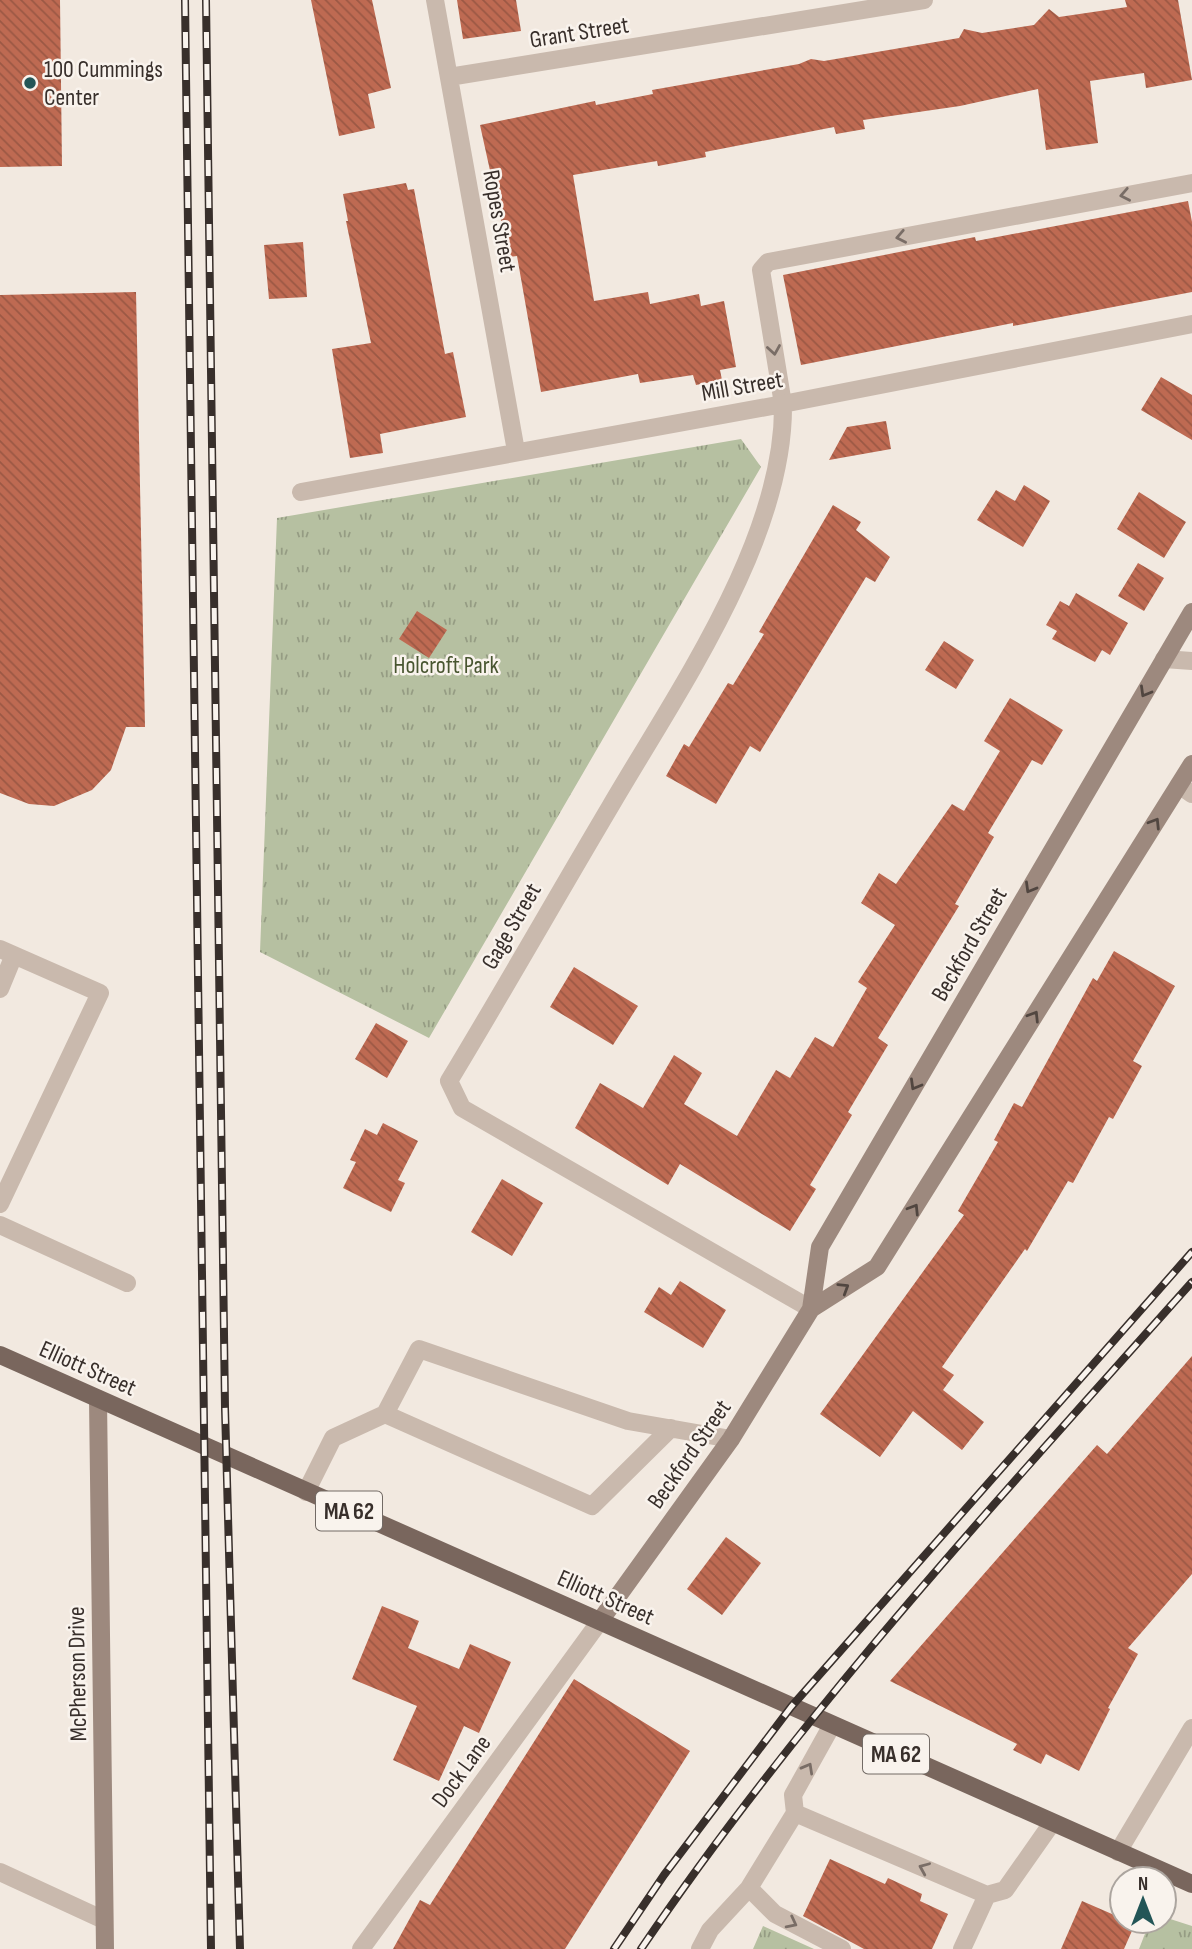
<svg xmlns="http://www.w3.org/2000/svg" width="1192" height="1949" viewBox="0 0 1192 1949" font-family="'Sofia Sans Condensed',sans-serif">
<defs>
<pattern id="park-tufts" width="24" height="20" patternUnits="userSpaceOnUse" patternTransform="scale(1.75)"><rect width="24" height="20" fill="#b6c0a1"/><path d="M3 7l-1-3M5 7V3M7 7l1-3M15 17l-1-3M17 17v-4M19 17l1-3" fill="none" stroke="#959c83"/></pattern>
<pattern id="building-back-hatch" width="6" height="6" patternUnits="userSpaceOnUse" patternTransform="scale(1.75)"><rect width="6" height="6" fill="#be6a52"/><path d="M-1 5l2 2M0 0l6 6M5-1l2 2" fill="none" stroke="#9b5844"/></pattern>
</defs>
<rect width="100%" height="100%" fill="#f2e9e0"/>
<path fill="url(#park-tufts)" d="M741,439L761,467L429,1038L260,952L277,518Z
M1164,1917L1192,1926V1949H1139L1150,1921H1164Z
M763,1926L814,1949H753Z"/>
<path fill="url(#building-back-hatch)" d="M0,0H60L62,166L0,167Z
M311,0H372L391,88L368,94L375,128L339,136Z
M457,0H516L521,31L463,39Z
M1125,0H1178L1192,80L1146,88L1144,73L1090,81L1098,143L1046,150L1038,89L960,106L863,120L865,129L836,134L834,127L705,152L706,157L658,166L657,161L573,175L594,301L648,292L650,304L699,294L701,306L724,301L736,367L720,370L722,380L696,385L693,375L640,383L638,374L541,392L517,256L509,257L480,125L595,101L596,105L653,94L652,90L799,64L811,59L824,61L959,38L964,29L982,33L1034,25L1049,9L1059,17L1127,7Z
M406,183L408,190L414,189L445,354L453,352L466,417L380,434L383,453L350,458L332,349L371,343L346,221H348L343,194Z
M1188,201L1192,222V292L1013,326V323L801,365L783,275L975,237L976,241Z
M303,242L307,297L269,299L264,245Z
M136,292L145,727H126L111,770L92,790L54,806L29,804L0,793V295Z
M1161,377L1192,395V440L1141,410Z
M886,421L891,449L829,460L847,427Z
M1024,485L1050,501L1023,547L977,520L996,490L1015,501Z
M1139,492L1186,522L1164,558L1117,529Z
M833,505L861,522L856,530L890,557L875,582L866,577L760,752L750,746L716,804L666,776L684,744L689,747L728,683L733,685L764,634L759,632Z
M1138,563L1164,578L1144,611L1118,596Z
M1076,593L1128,623L1110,655L1102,650L1095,662L1052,639L1057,631L1046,625L1060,601L1069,606Z
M417,611L447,630L429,658L399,639Z
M944,641L974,660L956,689L925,670Z
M1010,698L1063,730L1042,765L1032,760L988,833L994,837L955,904L959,906L878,1038L888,1045L848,1112L852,1115L810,1185L816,1189L790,1231L680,1164L668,1185L575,1128L600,1083L643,1108L674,1055L702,1073L684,1104L737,1136L776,1070L790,1078L815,1037L833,1047L867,988L858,982L895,925L861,903L879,873L896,884L952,804L964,811L1000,751L984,741Z
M1114,951L1175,986L1133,1061L1142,1066L1113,1119L1109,1117L1073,1183L1068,1181L1027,1251L1025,1249L942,1367L954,1375L943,1390L984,1422L962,1450L913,1411L880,1457L820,1414L964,1215L958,1211L998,1142L994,1140L1014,1103L1022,1107L1093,978L1097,981Z
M574,967L638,1006L613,1045L550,1007Z
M376,1023L408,1041L387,1078L355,1059Z
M383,1123L418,1141L398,1180L405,1183L391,1212L343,1188L356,1162L350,1160L365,1129L377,1135Z
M502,1179L543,1203L512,1256L471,1232Z
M680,1281L726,1310L703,1348L644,1312L659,1287L671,1295Z
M1192,1356V1574L1128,1648L1138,1654L1108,1708L1110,1709L1079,1771L1046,1754L1041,1764L1013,1750L1017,1744L890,1681L1097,1445L1107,1454Z
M726,1537L761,1563L722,1615L687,1589Z
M382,1606L419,1621L408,1648L459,1669L470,1644L511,1662L479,1733L464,1726L439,1781L393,1760L417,1706L352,1679Z
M574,1679L690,1751L565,1949H393L420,1900L430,1905Z
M830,1859L885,1884L888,1878L922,1894L920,1901L948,1914L932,1949H864L803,1916Z
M1082,1901L1135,1924L1124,1949H1061Z"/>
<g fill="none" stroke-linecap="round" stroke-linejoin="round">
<path stroke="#c9b9ad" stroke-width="18" d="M783,404L761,270L768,262L1192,183
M1179,785L1192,794
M0,949L100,993L0,1204
M0,989L14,955
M0,1225L127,1283
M671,1428L592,1506L385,1414L419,1349L628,1421L731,1439
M306,1492L333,1438L385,1414
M795,1813L987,1895L1005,1890L1052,1823
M795,1813L793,1795L832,1725
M1118,1852L1192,1728
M0,1872L104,1920
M749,1888L775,1914L842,1949
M700,1949L710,1930L749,1888L795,1813
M962,1949L987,1895"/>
<path stroke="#c9b9ad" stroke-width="18" d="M435,0L516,451
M449,77L924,0
M783,404C785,539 677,692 610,807C556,898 504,990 449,1081L462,1108L811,1309
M301,492L783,404L1192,324
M1164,659L1192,661
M361,1949L600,1621"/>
<path stroke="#9d897e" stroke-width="18" d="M811,1309L877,1267L1192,764
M98,1399L105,1949
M600,1621L731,1439L811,1309L820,1247L1192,612"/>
<path stroke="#79665d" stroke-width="18" d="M0,1355L1192,1884"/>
<defs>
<path id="rail" d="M185,0L211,1949
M206,0L225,1408L240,1949
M614,1949L664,1875L791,1707L1192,1252
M641,1949C803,1710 1000,1498 1192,1282"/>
</defs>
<use href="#rail" stroke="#382f2b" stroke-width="8"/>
<use href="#rail" stroke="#f9f3ed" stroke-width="5" stroke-dasharray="16" stroke-linecap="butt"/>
</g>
<defs><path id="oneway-chevron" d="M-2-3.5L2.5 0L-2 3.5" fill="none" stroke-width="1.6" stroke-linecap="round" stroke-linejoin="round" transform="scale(1.75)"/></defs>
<g stroke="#796d66">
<use href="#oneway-chevron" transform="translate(1125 195) rotate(169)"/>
<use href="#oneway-chevron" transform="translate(901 237) rotate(169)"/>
<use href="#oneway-chevron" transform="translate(774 350) rotate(81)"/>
<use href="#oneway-chevron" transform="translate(808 1768) rotate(-61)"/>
<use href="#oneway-chevron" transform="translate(924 1868) rotate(-157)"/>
<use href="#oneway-chevron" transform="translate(792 1923) rotate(27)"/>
</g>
<g stroke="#514640">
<use href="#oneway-chevron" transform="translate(1145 692) rotate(120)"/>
<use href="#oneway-chevron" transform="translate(1155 823) rotate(-58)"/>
<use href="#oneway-chevron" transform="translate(1030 888) rotate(120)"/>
<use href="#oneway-chevron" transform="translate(1034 1016) rotate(-58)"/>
<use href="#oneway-chevron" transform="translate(915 1085) rotate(120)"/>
<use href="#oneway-chevron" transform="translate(914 1209) rotate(-58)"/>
<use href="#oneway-chevron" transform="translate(844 1288) rotate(-32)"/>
</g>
<circle fill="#235557" stroke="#f9f3ed" stroke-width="2.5" cx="30" cy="83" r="7"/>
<g text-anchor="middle" stroke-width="5" stroke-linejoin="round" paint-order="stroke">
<g fill="#f9f3ed" stroke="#726a65" stroke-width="2">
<rect x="316" y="1491.5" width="66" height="39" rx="5"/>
<rect x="863" y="1734.5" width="66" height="39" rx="5"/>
</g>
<g font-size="23" font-weight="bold" fill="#382f2b">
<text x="349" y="1519">MA 62</text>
<text x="896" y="1762">MA 62</text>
</g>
<g font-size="24" fill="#382f2b" stroke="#f9f3ed">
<text transform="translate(579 32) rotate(-9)" y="8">Grant Street</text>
<text transform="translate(500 221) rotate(80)" y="8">Ropes Street</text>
<text transform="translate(742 386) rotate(-10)" y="8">Mill Street</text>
<text transform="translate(511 926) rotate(-60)" y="8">Gage Street</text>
<text transform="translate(969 944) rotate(-60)" y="8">Beckford Street</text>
<text transform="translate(88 1368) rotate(24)" y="8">Elliott Street</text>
<text transform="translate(689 1454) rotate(-55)" y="8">Beckford Street</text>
<text transform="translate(606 1597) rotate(24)" y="8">Elliott Street</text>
<text transform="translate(77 1674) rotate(-91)" y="8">McPherson Drive</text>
<text transform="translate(461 1771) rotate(-54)" y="8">Dock Lane</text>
</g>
<g font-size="24" fill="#382f2b" stroke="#f9f3ed" text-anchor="start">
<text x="44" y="77">100 Cummings<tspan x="44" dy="28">Center</tspan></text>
</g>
<g font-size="24" fill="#485530" stroke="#f9f3ed">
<text x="446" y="673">Holcroft Park</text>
</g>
</g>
<g transform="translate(1143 1900)"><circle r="33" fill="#f9f3ed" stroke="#aca59f" stroke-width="2"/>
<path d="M0-5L12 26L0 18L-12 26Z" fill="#235557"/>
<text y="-10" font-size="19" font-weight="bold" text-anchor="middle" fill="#382f2b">N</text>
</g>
</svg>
